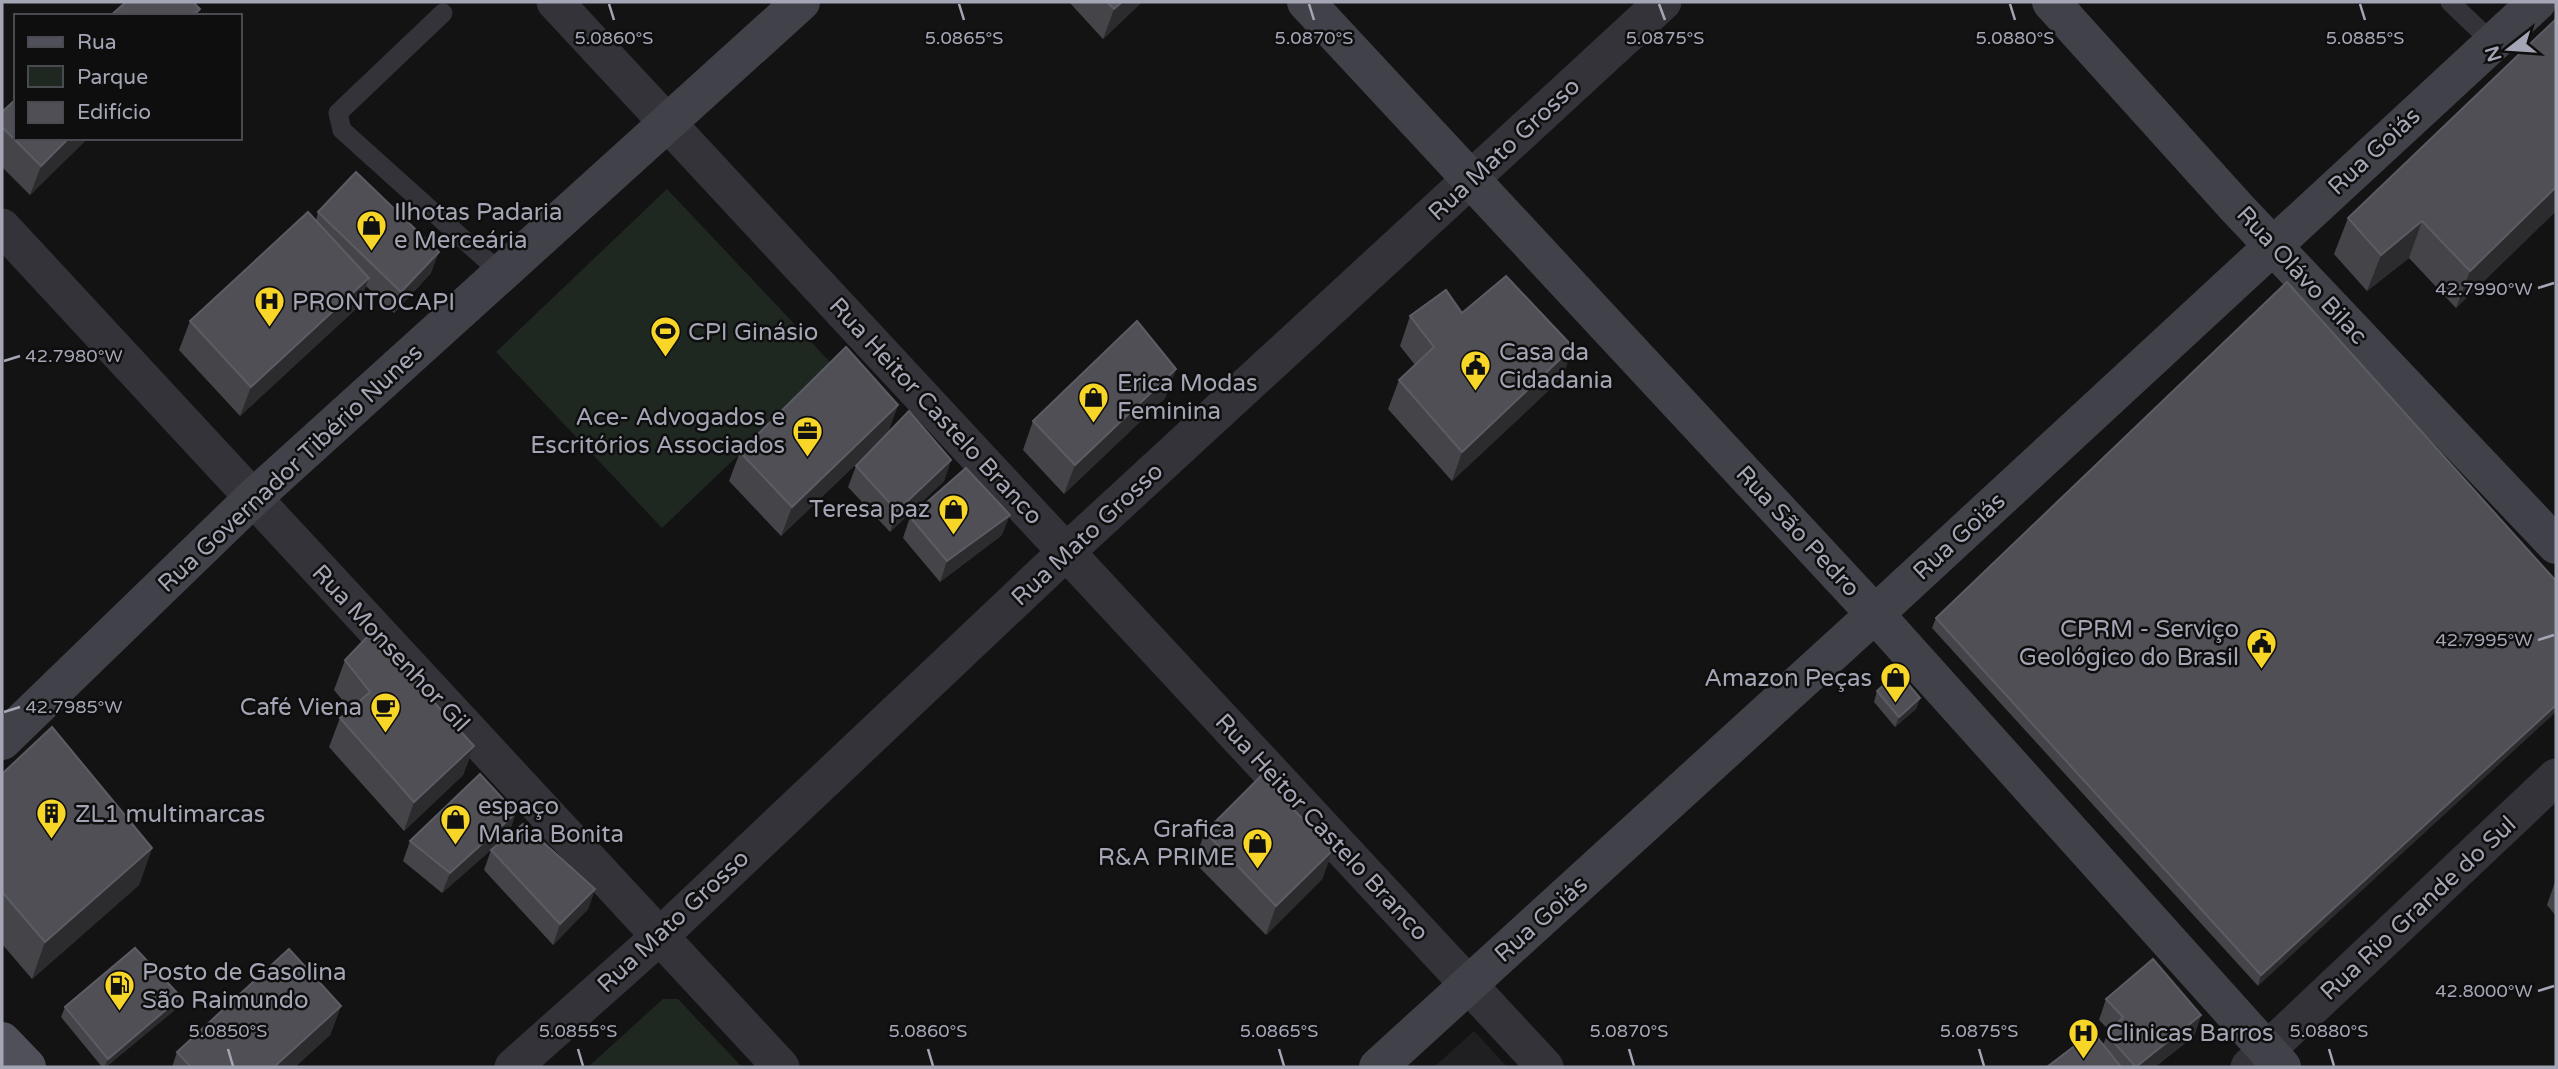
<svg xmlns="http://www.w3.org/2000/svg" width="2558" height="1069" viewBox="0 0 2558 1069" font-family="'Varela Round',sans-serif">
<rect width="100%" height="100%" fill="#131314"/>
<path fill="#1f1f21" d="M1474,1031L1507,1067H1434Z"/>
<path fill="#1f2721" d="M667,189L833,365L662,528L496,352Z
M663,999H678L742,1067H588Z"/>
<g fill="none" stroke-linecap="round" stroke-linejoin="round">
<path stroke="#343339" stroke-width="19" d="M2450,2L2492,42
M443,13L338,113L342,130L502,274"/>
<path stroke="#343339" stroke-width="37" d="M555,2L1545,1067
M2,227L781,1067
M513,1067L659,937L1066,552L1663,2
M2249,1067L2556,777"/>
<path stroke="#414249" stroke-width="38" d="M1306,2L1875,614L2282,1067
M2051,2L2237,208L2556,545
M2,741L252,499L801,2
M1378,1067L1875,614L2537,2"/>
<path stroke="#4f5059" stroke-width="38" d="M2,1041L27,1067"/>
</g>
<path fill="#444449" d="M1069,2H1142L1103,39Z
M2,112L16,138H88L30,195L2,167Z
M2556,211L2456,308L2409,258L2367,291L2334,254L2348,218Z
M318,212L431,273L394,313L366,286L358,307L240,416L179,350L190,321L316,220Z
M1462,313L1563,377L1452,481L1388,409L1399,380L1415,365L1400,346L1410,316Z
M1176,369L1165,398L1064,494L1023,450L1033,421Z
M898,405L888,432L951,460L944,481L890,532L848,487L856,466L876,445L781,536L729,481L740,452Z
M910,517L1002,535L940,582L903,538Z
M2556,581L2258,986L1932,628L1936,618Z
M345,660L474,746L463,775L404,831L329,747L340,718L350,709L334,690Z
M1877,691L1920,698L1916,709L1895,727L1874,702Z
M2,774L152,848L139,885L32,979L2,944Z
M1205,832L1333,850L1322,879L1266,935L1194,862Z
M509,834L442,893L403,861L410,841Z
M491,850L595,889L588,909L553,945L484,870Z
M2556,879V916L2547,905Z
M2106,999L2201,1015L2194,1036L2155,1067H2047L2103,1045L2107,1035L2110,1031L2099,1020Z
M341,1006L330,1035L295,1067H172L177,1052Z
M65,1007L177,1008L106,1067H102L61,1017Z"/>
<path fill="#2c2c2f" d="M1122,2H1142L1103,39L1114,9Z
M69,138H88L30,195L41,166Z
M2556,187V211L2456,308L2470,271Z
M2422,221L2409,258L2367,291L2381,255Z
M439,252L431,273L394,313L401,292Z
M369,278L358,307L240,416L251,387Z
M1573,347L1563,377L1452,481L1462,452Z
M1176,369L1165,398L1064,494L1075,465Z
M898,405L887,434L781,536L792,507Z
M951,460L944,481L890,532L897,511Z
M1010,515L1002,535L940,582L947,561Z
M1920,698L1916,709L1895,727L1899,717Z
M2556,705V712L2258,986L2261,975Z
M474,746L463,775L404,831L414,802Z
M516,813L509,834L442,893L450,873Z
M152,848L139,885L32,979L45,942Z
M1333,850L1322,879L1266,935L1276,906Z
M595,889L588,909L553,945L560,924Z
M181,997L177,1008L106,1067H104L108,1059Z
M341,1006L330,1035L295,1067H274Z
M2201,1015L2194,1036L2155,1067H2137Z"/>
<path fill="#4f4f55" stroke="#5c5c64" stroke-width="2" d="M126,2H193L200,9L193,16H110Z
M1107,2H1122L1114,9Z
M2556,19V187L2470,271L2422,221L2381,255L2348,218Z
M16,99V138H69L41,166L2,127V112Z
M356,172L439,252L401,292L318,212Z
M308,212L369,278L251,387L190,321Z
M1506,276L1573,347L1462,452L1399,380L1434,347L1410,316L1446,290L1462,313Z
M2287,282L2556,581V705L2261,975L1936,618Z
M1137,321L1176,369L1075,465L1033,421Z
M846,347L898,405L792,507L740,452Z
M909,411L951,460L897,511L856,466Z
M966,468L1010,515L947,561L910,517Z
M371,633L474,746L414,802L340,718L370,692L345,660Z
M1898,672L1920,698L1899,717L1877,691Z
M52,727L152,848L45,942L2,892V774Z
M480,774L516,813L450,873L410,841Z
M1261,776L1333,850L1276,906L1205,832Z
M523,824L595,889L560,924L491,850Z
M135,948L181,997L108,1059L65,1007Z
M289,949L341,1006L274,1067H191L177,1052Z
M2153,959L2201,1015L2136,1067L2107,1035L2123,1017L2106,999Z
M2093,1032L2121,1067H2047Z"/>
<path fill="none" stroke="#a4a6b5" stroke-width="2.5" d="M609,4L614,20M959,4L964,20M1309,4L1314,20M1659,4L1665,20M2010,4L2015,20M2360,4L2365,20M2538,288L2554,283M4,361L20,356M2538,640L2554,635M4,712L20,707M2538,991L2554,986M228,1049L233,1066M578,1049L583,1066M928,1049L933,1066M1279,1049L1284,1066M1629,1049L1634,1066M1979,1049L1984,1066M2329,1049L2334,1066"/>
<defs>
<symbol id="shop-pin" viewBox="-11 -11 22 30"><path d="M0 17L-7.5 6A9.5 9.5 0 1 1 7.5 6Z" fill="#f7d628" stroke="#0e0e0f"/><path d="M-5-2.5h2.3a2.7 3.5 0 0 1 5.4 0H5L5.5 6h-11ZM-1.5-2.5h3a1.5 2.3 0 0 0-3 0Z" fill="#111"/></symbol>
<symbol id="hospital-pin" viewBox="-11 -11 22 30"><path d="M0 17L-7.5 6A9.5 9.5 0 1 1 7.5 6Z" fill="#f7d628" stroke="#0e0e0f"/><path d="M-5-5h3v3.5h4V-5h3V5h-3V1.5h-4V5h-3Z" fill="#111"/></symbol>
<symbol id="stadium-pin" viewBox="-11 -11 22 30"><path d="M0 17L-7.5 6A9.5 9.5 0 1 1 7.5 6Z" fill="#f7d628" stroke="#0e0e0f"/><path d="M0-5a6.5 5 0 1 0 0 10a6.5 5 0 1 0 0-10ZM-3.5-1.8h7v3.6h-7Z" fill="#111"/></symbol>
<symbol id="civic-pin" viewBox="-11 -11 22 30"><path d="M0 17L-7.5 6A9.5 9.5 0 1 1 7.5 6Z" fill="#f7d628" stroke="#0e0e0f"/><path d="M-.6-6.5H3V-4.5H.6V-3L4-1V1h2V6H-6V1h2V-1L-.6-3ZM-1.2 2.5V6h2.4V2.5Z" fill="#111"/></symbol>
<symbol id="office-pin" viewBox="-11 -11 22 30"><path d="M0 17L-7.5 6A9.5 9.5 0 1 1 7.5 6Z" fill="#f7d628" stroke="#0e0e0f"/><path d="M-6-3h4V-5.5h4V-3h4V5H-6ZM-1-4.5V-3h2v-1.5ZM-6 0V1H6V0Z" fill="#111"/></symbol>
<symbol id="cafe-pin" viewBox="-11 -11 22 30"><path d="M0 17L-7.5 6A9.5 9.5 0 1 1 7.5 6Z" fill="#f7d628" stroke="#0e0e0f"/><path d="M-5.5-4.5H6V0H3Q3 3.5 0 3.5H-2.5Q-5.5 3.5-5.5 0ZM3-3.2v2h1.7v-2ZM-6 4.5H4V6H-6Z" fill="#111"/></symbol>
<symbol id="building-pin" viewBox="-11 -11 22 30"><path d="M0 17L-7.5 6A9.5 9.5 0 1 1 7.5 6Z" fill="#f7d628" stroke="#0e0e0f"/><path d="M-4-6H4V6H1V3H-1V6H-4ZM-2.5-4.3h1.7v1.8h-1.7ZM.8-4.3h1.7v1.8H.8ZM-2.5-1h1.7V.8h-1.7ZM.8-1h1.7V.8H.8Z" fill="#111"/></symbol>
<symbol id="fuel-pin" viewBox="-11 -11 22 30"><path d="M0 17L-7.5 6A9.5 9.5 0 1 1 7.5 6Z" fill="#f7d628" stroke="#0e0e0f"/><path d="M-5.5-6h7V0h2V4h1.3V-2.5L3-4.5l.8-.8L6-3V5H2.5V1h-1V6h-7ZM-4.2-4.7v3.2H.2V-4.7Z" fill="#111"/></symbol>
</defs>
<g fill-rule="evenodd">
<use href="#shop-pin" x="354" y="208" width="35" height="47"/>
<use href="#hospital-pin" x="252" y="284" width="35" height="47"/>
<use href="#stadium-pin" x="648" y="314" width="35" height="47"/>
<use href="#civic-pin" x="1458" y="348" width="35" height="47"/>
<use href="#shop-pin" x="1076" y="380" width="35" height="47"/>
<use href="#office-pin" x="790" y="414" width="35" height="47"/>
<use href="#shop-pin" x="936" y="492" width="35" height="47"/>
<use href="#civic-pin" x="2244" y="626" width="35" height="47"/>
<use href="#shop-pin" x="1878" y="660" width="35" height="47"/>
<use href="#cafe-pin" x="368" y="690" width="35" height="47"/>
<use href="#building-pin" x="34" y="796" width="35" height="47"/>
<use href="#shop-pin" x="438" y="802" width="35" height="47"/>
<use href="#shop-pin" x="1240" y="826" width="35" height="47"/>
<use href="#fuel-pin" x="102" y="968" width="35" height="47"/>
<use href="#hospital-pin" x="2066" y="1016" width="35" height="47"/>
</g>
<g text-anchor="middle" stroke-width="5" stroke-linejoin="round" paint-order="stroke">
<g font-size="24" fill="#a4a6b5" stroke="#0e0e0f">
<text transform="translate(1504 149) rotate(-43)" y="8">Rua Mato Grosso</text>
<text transform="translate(2374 151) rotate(-43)" y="8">Rua Goiás</text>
<text transform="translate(2302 275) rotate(47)" y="8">Rua Olávo Bilac</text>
<text transform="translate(936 411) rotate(47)" y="8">Rua Heitor Castelo Branco</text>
<text transform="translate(290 468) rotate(-43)" y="8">Rua Governador Tibério Nunes</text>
<text transform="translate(1798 531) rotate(47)" y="8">Rua São Pedro</text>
<text transform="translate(1087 534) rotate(-43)" y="8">Rua Mato Grosso</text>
<text transform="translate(1959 536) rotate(-43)" y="8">Rua Goiás</text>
<text transform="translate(391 648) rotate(47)" y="8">Rua Monsenhor Gil</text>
<text transform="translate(1322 827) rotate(47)" y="8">Rua Heitor Castelo Branco</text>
<text transform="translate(2418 908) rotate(-43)" y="8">Rua Rio Grande do Sul</text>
<text transform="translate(1541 919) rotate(-42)" y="8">Rua Goiás</text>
<text transform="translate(673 921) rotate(-43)" y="8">Rua Mato Grosso</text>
</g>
<g font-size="24" fill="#a4a6b5" stroke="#0e0e0f" text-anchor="start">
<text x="394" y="220">Ilhotas Padaria<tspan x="394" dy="28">e Merceária</tspan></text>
<text x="292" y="310">PRONTOCAPI</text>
<text x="688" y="340">CPI Ginásio</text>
<text x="1499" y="360">Casa da<tspan x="1499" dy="28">Cidadania</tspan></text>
<text x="1117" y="391">Erica Modas<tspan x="1117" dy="28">Feminina</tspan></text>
<text x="785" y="425" text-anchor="end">Ace- Advogados e<tspan x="785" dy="28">Escritórios Associados</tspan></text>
<text x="930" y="517" text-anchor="end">Teresa paz</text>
<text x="2239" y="637" text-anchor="end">CPRM - Serviço<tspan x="2239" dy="28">Geológico do Brasil</tspan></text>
<text x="1872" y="686" text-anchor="end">Amazon Peças</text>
<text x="362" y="715" text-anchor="end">Café Viena</text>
<text x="478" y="814">espaço<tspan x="478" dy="28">Maria Bonita</tspan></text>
<text x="75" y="822">ZL1 multimarcas</text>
<text x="1235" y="837" text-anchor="end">Grafica<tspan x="1235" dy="28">R&amp;A PRIME</tspan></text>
<text x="142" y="980">Posto de Gasolina<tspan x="142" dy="28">São Raimundo</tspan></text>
<text x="2106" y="1041">Clinicas Barros</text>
</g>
</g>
<g font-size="18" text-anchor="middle" fill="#a4a6b5" stroke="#0e0e0f" stroke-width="5" stroke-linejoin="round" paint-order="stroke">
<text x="614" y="44">5.0860°S</text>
<text x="964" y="44">5.0865°S</text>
<text x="1314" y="44">5.0870°S</text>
<text x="1665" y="44">5.0875°S</text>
<text x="2015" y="44">5.0880°S</text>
<text x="2365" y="44">5.0885°S</text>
<text x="2484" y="295">42.7990°W</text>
<text x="74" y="362">42.7980°W</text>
<text x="2484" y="646">42.7995°W</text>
<text x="74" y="713">42.7985°W</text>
<text x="2484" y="997">42.8000°W</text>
<text x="228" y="1037">5.0850°S</text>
<text x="578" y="1037">5.0855°S</text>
<text x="928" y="1037">5.0860°S</text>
<text x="1279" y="1037">5.0865°S</text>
<text x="1629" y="1037">5.0870°S</text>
<text x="1979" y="1037">5.0875°S</text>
<text x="2329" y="1037">5.0880°S</text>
</g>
<rect width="2558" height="1069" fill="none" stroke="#a4a6b5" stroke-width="7"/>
<rect x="14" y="14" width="228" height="126" fill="#0e0e0f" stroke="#4a4b51" stroke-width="2"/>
<rect x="28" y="37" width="35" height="10" fill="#4f5059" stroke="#4a4b51" stroke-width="2"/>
<text x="77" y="49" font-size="21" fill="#a4a6b5">Rua</text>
<rect x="28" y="66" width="35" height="21" fill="#1f2721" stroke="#4a4b51" stroke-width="2"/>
<text x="77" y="84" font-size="21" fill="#a4a6b5">Parque</text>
<rect x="28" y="102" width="35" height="21" fill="#4f4f55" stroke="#4a4b51" stroke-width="2"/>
<text x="77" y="119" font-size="21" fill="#a4a6b5">Edifício</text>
<g transform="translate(2509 49) rotate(253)" stroke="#0e0e0f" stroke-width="5" paint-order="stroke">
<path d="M0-5L12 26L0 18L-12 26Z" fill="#a4a6b5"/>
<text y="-10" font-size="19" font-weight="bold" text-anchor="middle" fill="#a4a6b5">N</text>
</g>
</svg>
